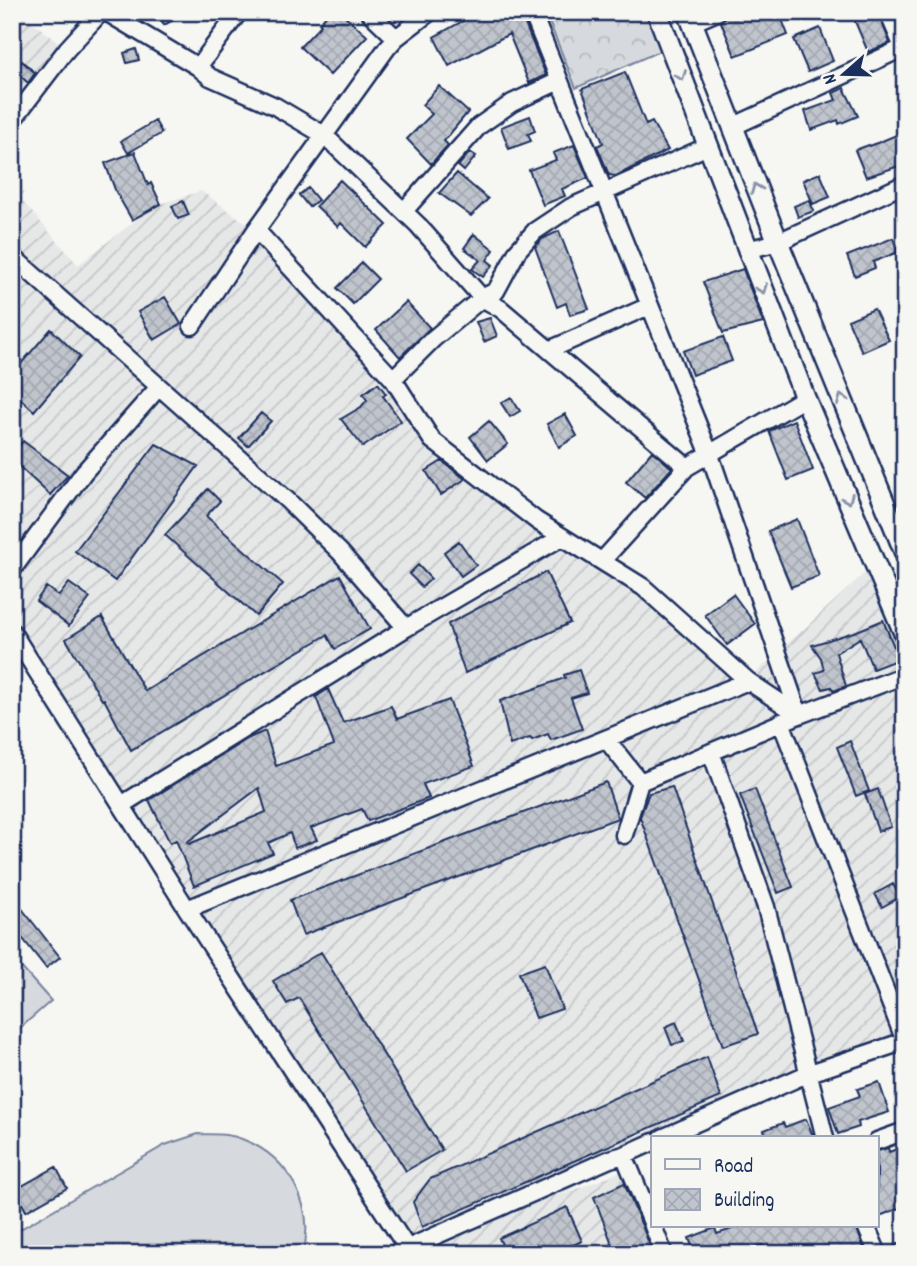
<svg xmlns="http://www.w3.org/2000/svg" width="917" height="1266" viewBox="0 0 917 1266" font-family="Dekko,sans-serif">
<defs>
<pattern id="industrial-furrows" width="10" height="10" patternUnits="userSpaceOnUse" patternTransform="scale(1.75)"><rect width="10" height="10" fill="#e6e7e7"/><path d="M-1 1l2-2M0 10L10 0M9 11l2-2" fill="none" stroke="#c5c6c9"/></pattern>
<pattern id="park-crowns" width="20" height="18" patternUnits="userSpaceOnUse" patternTransform="scale(1.75)"><rect width="20" height="18" fill="#d6d9dd"/><path d="M2 6a3 3 0 1 1 6 0M12 15a3 3 0 1 1 6 0" fill="none" stroke="#b7bbc0"/></pattern>
<pattern id="building-cross-hatch" width="8" height="8" patternUnits="userSpaceOnUse" patternTransform="scale(1.75)"><rect width="8" height="8" fill="#c0c4cd"/><path d="M0 0l8 8M0 8l8-8" fill="none" stroke="#a4a9b2"/></pattern>
</defs>
<rect width="100%" height="100%" fill="#f6f6f2"/>
<filter id="ink" filterUnits="userSpaceOnUse"><feTurbulence type="fractalNoise" baseFrequency=".0143" numOctaves="2"/><feDisplacementMap in="SourceGraphic" scale="14" xChannelSelector="R" yChannelSelector="G"/><feConvolveMatrix kernelMatrix="1 2 1 2 8 2 1 2 1" color-interpolation-filters="sRGB"/></filter>
<g filter="url(#ink)">
<path fill="url(#industrial-furrows)" d="M12,12H19L67,49L12,120Z
M12,189L78,265L154,206L201,191L256,230L393,379L432,440L602,561L747,681L867,571L905,660V1036L624,1155L562,1195L632,1167L675,1254H396L406,1247L12,641Z"/>
<path fill="url(#park-crowns)" stroke="#78849e" stroke-width="2" d="M545,12H647L662,50L576,88Z"/>
<path fill="#d6d9dd" stroke="#78849e" stroke-width="2" d="M12,957L51,1001L12,1035Z
M198,1134C213,1135 227,1133 242,1139C288,1156 316,1205 303,1254H12V1234L165,1145Z"/>
<path fill="url(#building-cross-hatch)" stroke="#1b2f5e" stroke-width="2" fill-rule="evenodd" d="M158,12H188L164,25Z
M329,12H341L367,36L330,75L300,47L321,25L319,23Z
M479,12H520L546,75L529,83L509,34L449,66L434,37Z
M727,12H779L788,35L735,56L721,22Z
M851,12H878L890,43L868,52Z
M820,28L833,61L808,72L794,39Z
M136,49L139,60L127,63L124,53Z
M22,61L35,73L28,83L13,69Z
M625,72L646,125L652,122L668,150L616,176L609,175L597,146L603,143L582,89Z
M439,86L468,112L444,141L448,145L431,164L407,139L432,114L422,105Z
M844,88L858,116L839,124L838,120L811,130L805,111L836,100L833,93Z
M530,116L535,131L528,134L531,141L509,149L501,127Z
M155,121L162,133L128,153L121,141Z
M901,133L905,141V164L866,177L855,150L869,145L870,146Z
M574,145L588,178L562,189L565,196L543,205L529,170L556,160L553,153Z
M135,152L148,185L151,183L161,204L132,220L116,192L105,163Z
M470,152L476,156L464,171L458,166Z
M457,173L488,199L471,216L439,193Z
M820,173L830,197L813,204L803,180Z
M340,180L387,225L365,247L341,223L338,227L316,206Z
M308,188L318,200L309,207L299,195Z
M809,200L814,211L798,217L794,206Z
M183,201L189,215L178,219L172,206Z
M559,231L589,309L570,315L566,303L557,307L535,247L542,239Z
M474,234L494,250L487,260L493,265L483,277L472,269L480,260L464,248Z
M893,238L898,252L873,262L875,268L855,276L847,256Z
M362,263L378,279L353,304L337,288Z
M743,269L763,323L723,333L703,282Z
M165,297L181,324L154,340L138,312Z
M406,302L430,328L400,357L376,330Z
M874,309L889,340L862,352L848,320Z
M490,318L497,336L484,342L476,322Z
M51,329L80,357L34,411L12,391V374Z
M723,337L732,361L692,375L683,351Z
M378,383L386,394L383,396L401,421L363,447L341,419L361,407L367,400L363,394Z
M511,397L520,411L510,417L501,403Z
M261,413L271,421L248,446L239,438Z
M565,414L577,436L559,447L547,424Z
M794,420L813,470L788,480L769,431Z
M489,421L508,444L488,460L470,437Z
M23,441L68,475L50,495L12,460V454Z
M156,444L198,466L115,581L75,551Z
M652,451L672,468L645,498L626,482Z
M442,461L465,479L441,495L426,471Z
M208,489L220,501L206,516L283,584L256,616L165,535Z
M797,519L819,576L791,587L768,531Z
M459,541L476,565L461,576L444,552Z
M418,565L431,579L422,587L409,574Z
M546,572L570,623L465,673L448,624Z
M340,575L370,629L335,649L327,635L131,750L104,699L102,700L66,639L102,617L145,691Z
M69,583L90,598L69,626L36,601L46,587L59,596Z
M733,594L755,624L727,645L705,615Z
M883,620L899,659L873,669L860,638L836,653L846,686L834,691L831,687L823,689L815,673L824,670L821,658L812,645L857,631Z
M579,670L587,693L571,698L582,729L551,740L548,734L532,740L530,738L510,745L500,701L565,678L564,675Z
M328,689L343,723L391,706L397,719L449,700L474,766L423,784L429,798L368,821L362,809L311,828L317,840L295,848L290,833L268,843L273,853L194,886L176,840L170,843L149,800L249,738L265,731L276,766L334,745L316,697ZM259,788L266,812L189,844L187,842Z
M850,741L869,791L856,796L837,747Z
M606,782L618,818L303,935L290,900Z
M672,787L758,1034L723,1046L640,817L649,793Z
M755,789L793,887L778,893L740,795Z
M878,789L891,827L878,831L865,794Z
M893,884L900,897L882,907L875,894Z
M12,896L60,957L46,968L12,925Z
M321,952L442,1150L406,1171L299,998L287,1004L273,981Z
M545,964L562,1009L536,1018L519,973Z
M676,1022L684,1041L672,1045L665,1027Z
M707,1057L721,1097L422,1227L413,1202L430,1179Z
M879,1082L889,1112L858,1122L859,1127L838,1134L829,1107L860,1096L857,1089Z
M806,1119L814,1138H758L766,1135L764,1130L783,1123L785,1127Z
M905,1146V1206L877,1217V1151L888,1148L889,1152Z
M56,1167L67,1188L26,1211L15,1190Z
M624,1183L643,1228L653,1254H616L594,1197Z
M567,1207L582,1241L554,1254H506L499,1238Z
M741,1226H856L866,1254H765L762,1245L734,1254H727L726,1249L713,1254H695L689,1238L715,1228L717,1234Z"/>
<g fill="none" stroke-linecap="round" stroke-linejoin="round">
<defs>
<path id="minor" d="M106,12L198,67L210,77L275,106L324,135L418,225L482,298L501,309L687,467
M369,12L396,38
M430,12L396,38L387,48L256,230L393,379L432,440L537,521L643,587L748,681L799,715L905,675
M532,12L710,455L799,715L640,782L624,835
M888,12L905,52
M692,23L717,12
M198,67L239,12
M12,121L67,49L101,12
M732,127L905,47
M404,211L479,126L512,103L559,81
M747,250L778,242L905,184
M12,256L288,501L340,552L406,628
M192,326L256,230
M549,350L649,306
M393,379L433,339L482,298L496,291L518,250L535,231L571,207L708,146
M602,561L687,467L805,398
M12,570L84,472L158,388
M12,632L187,909L411,1254
M606,739L640,782
M711,752L766,907L825,1138
M123,804L406,628L562,537
M187,909L748,681
M662,1138L807,1074L905,1041L781,722
M877,1141L905,1131
M653,1142L624,1155L653,1225
M653,1226L664,1254
M866,1226L878,1254
M394,1254L610,1159L624,1155
M899,1254L905,1251"/>
<path id="major" d="M657,12L805,398L905,635
M688,12L778,242L905,553"/>
</defs>
<use href="#minor" stroke="#1b2f5e" stroke-width="21"/>
<use href="#major" stroke="#1b2f5e" stroke-width="24"/>
<use href="#minor" stroke="#f6f6f2" stroke-width="16"/>
<use href="#major" stroke="#f6f6f2" stroke-width="19"/>
</g>
<defs><path id="oneway-chevron" d="M-2-3.5L2.5 0L-2 3.5" fill="none" stroke-width="1.6" stroke-linecap="round" stroke-linejoin="round" transform="scale(1.75)"/></defs>
<g stroke="#8892a8">
<use href="#oneway-chevron" transform="translate(681 76) rotate(69)"/>
<use href="#oneway-chevron" transform="translate(756 188) rotate(-112)"/>
<use href="#oneway-chevron" transform="translate(762 289) rotate(69)"/>
<use href="#oneway-chevron" transform="translate(842 399) rotate(-112)"/>
<use href="#oneway-chevron" transform="translate(848 499) rotate(67)"/>
</g>
</g>
<rect width="917" height="1266" fill="none" stroke="#f6f6f2" stroke-width="42"/>
<rect x="21" y="21" width="875" height="1224" fill="none" stroke="#1b2f5e" stroke-width="2.5" filter="url(#ink)"/>
<rect x="651" y="1136" width="228" height="91" fill="#f6f6f2" stroke="#9ea6b7" stroke-width="2"/>
<rect x="665" y="1159" width="35" height="10" fill="#f6f6f2" stroke="#9ea6b7" stroke-width="2"/>
<text x="714" y="1172" font-size="21" fill="#1b2f5e">Road</text>
<rect x="665" y="1189" width="35" height="21" fill="url(#building-cross-hatch)" stroke="#9ea6b7" stroke-width="2"/>
<text x="714" y="1206" font-size="21" fill="#1b2f5e">Building</text>
<g transform="translate(844 74) rotate(250)" stroke="#f6f6f2" stroke-width="5" paint-order="stroke">
<path d="M0-5L12 26L0 18L-12 26Z" fill="#1b2f5e"/>
<text y="-10" font-size="19" font-weight="bold" text-anchor="middle" fill="#1b2f5e">N</text>
</g>
</svg>
